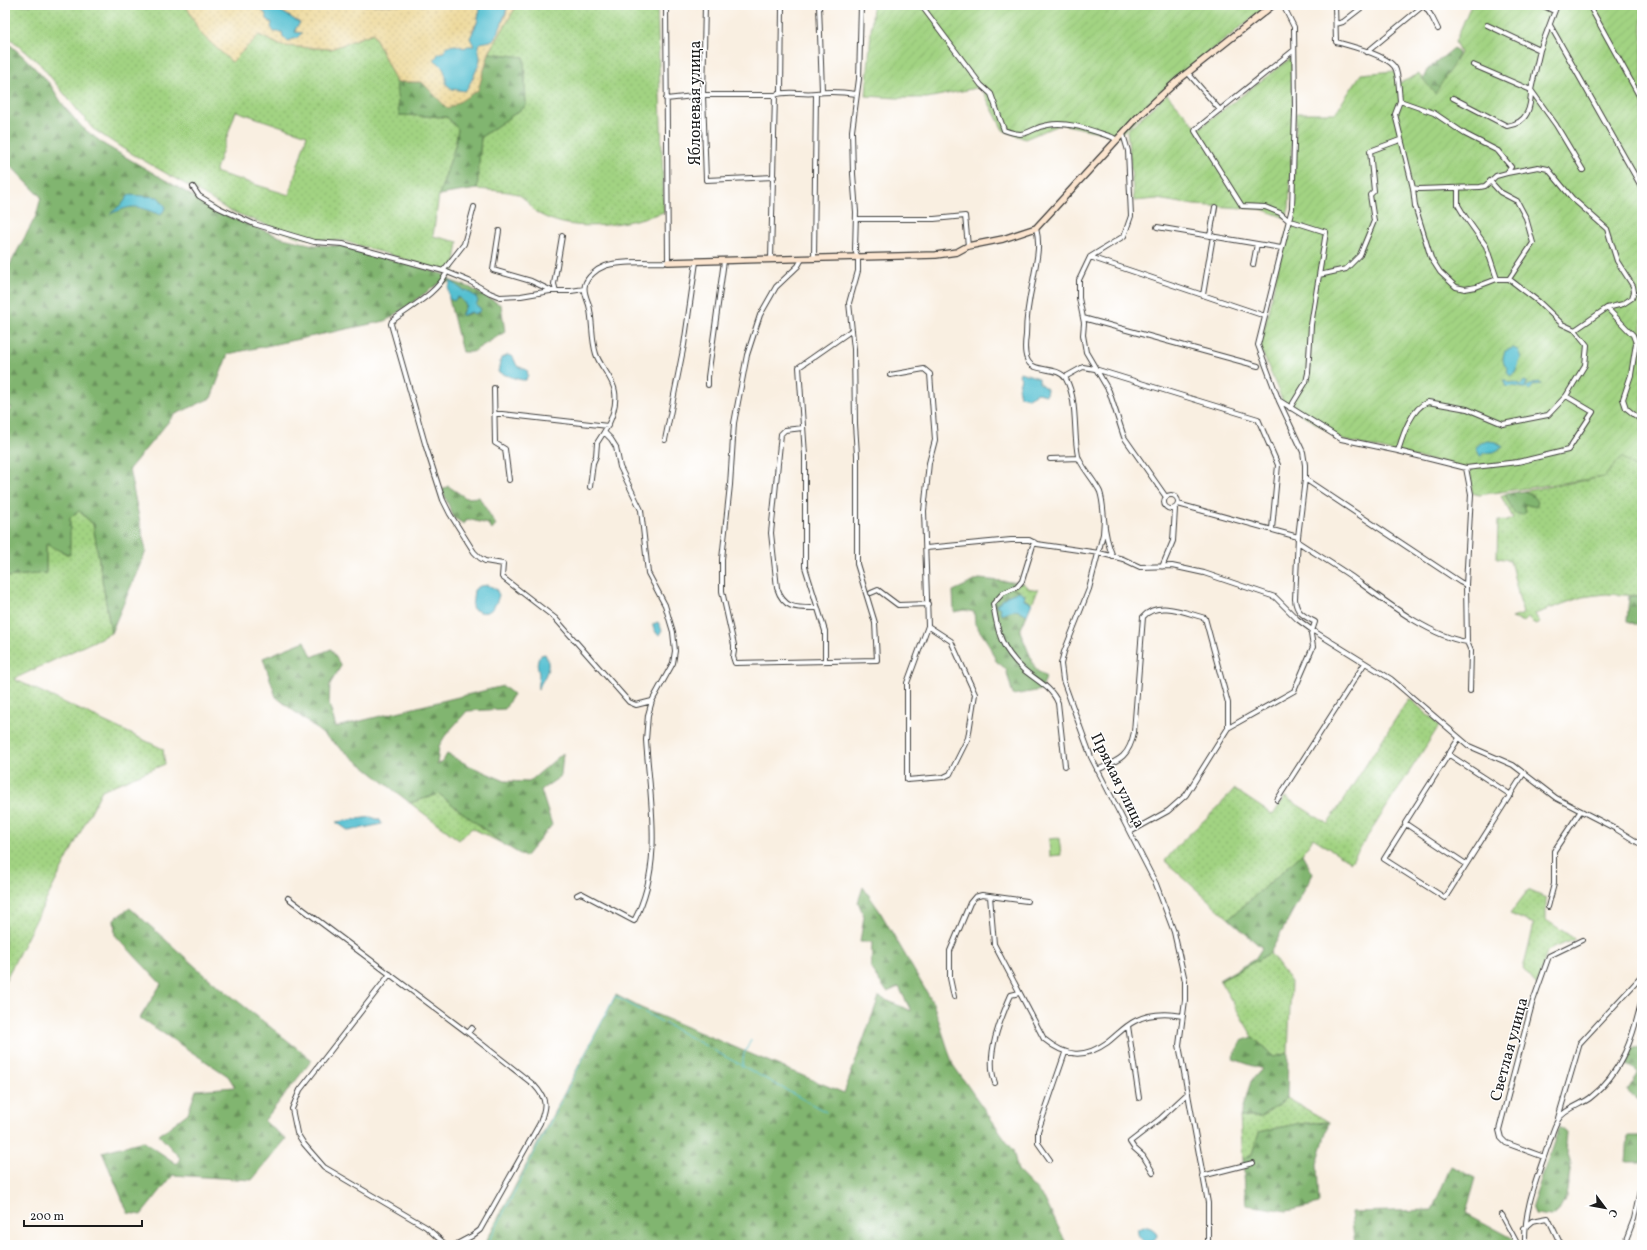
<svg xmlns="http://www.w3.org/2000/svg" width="1647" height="1250" viewBox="0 0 1647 1250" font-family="Vollkorn,serif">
<defs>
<pattern id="grass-dots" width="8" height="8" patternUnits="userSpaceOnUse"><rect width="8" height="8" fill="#a2d382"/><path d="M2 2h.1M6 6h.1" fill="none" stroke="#8bb570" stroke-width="1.8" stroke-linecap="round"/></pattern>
<pattern id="forest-firs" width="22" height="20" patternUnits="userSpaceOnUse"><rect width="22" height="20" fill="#81b570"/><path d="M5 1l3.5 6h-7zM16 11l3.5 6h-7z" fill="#69925b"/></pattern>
<pattern id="sand-dots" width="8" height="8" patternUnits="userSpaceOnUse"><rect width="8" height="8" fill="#eeda9e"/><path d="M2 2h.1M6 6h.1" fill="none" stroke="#ccba88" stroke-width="1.8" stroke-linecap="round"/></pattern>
<pattern id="garden-furrows" width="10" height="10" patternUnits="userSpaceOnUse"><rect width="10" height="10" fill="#a2d382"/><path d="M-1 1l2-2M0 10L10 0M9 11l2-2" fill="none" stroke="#8bb570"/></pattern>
</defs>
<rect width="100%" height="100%" fill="#fff"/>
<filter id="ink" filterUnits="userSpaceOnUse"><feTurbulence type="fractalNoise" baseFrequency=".025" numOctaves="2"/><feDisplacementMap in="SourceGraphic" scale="8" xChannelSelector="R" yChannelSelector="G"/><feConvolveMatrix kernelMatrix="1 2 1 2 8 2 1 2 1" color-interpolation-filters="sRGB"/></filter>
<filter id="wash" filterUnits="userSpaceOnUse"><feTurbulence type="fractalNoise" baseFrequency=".012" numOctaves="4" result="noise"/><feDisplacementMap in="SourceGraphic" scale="16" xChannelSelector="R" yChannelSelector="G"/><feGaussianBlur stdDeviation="0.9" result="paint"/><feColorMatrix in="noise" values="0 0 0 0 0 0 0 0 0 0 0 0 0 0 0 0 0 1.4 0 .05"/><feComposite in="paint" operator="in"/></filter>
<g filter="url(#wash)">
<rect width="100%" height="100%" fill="#f9efe1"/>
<path fill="url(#grass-dots)" stroke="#5f784f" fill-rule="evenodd" d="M5,5H186L259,35L282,46L331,49L373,33L396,82L399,115L447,117L458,129L455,146L439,195L433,236L458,242L453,276L437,269L344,241L322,240L298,237L228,210L209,198L122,148L93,129L39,63L5,34ZM236,111L307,135L289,195L215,172Z
M517,5H657L664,212C627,224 576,235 539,214C531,210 527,199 519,195C513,191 485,190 477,189L481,137L526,106L524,57L489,53Z
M1622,457L1634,467L1642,468V596L1606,594L1582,597L1535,614L1540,623L1535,625L1528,618L1524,622L1512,618L1523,614L1510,560L1497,558L1498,520L1507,521L1513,518L1501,496L1505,494L1514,513L1533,495L1524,491L1604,477Z
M79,511L93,524L111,633L14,679L163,749L165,764L102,790L5,981V577L46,573V544L69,555L70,517Z
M1023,583L1028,588L1038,590L1032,603L1024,599L1019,591L1010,587Z
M1409,698L1435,721L1439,726L1351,862L1313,838L1302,854L1229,919L1165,861C1185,834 1213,816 1234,789L1273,815L1285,797L1328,824Z
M439,794L503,844L472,828L459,840L410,803Z
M1528,890L1546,898V920L1575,939L1547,951L1537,985L1523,969L1534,924L1510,914Z
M1270,953L1291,982L1288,1053L1274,1057L1253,1037L1220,981Z
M1287,1098L1329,1122L1296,1124L1259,1132L1252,1154L1243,1159L1240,1117H1260Z"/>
<path fill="url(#forest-firs)" stroke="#4e6846" d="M5,40L26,59L50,84L65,108L83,128L105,145L227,216L283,238L314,245L342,246L443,274L451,281L469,287L501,305L505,332L472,352H462L449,299L454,300L456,298H460L466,305L461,315H466L472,312L474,314L479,312L481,309L475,305L464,291L451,281L438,284L392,317L385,321L228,354L211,398L174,415L129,469L146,551L111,633L93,524L79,511L70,517V555L46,544V573L5,577V416L12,407L5,408V274L36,216L41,197L5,160Z
M1454,48L1458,53L1451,73L1434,99L1428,91L1423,79L1427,70Z
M489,53L524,57L526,106L481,137L477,189L439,195L455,146L458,129L447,117L399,115L396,82H421L478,89Z
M448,486L466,498L479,497L496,525L492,530L488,524L467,519L464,524L454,518L442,490Z
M1524,491L1533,495L1538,502L1536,507L1524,504L1526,512L1522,515L1514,513L1505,494Z
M979,579L1023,583L1011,587L1019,591L1007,596L1013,609L1024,612L1027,615L1020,631L1036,670L1046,677L1042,690L1013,695L1006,669L996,661L988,643L975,624L974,612L964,610L954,612L953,591Z
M1629,596H1642V627L1627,621Z
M305,641L312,657L331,649L341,666L330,684L329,704L336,727L503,686L513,694L505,709L467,711L445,736L439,746L437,765L443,761L447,754L470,766L505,781L529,782L563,753L561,776L541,790L552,825L525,857L503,844L439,794L410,803L276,697L263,658Z
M1302,854L1313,874L1270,953L1220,981L1219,980L1255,959L1262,948L1229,919Z
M863,887L879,910L933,1003L953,1065L1013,1150L1018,1171L1044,1198L1067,1245H484L616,995L641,1008L844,1093L879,997L911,1011L899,987L887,992L871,969L872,942H860L864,916L858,902Z
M130,908L206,976L312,1060L264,1121L286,1139L252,1180L173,1175L141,1215L128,1213L102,1152L143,1141L177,1164L180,1158L159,1135L188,1113L196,1090L235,1087L228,1076L140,1018L161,984L115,935L114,919Z
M1253,1037L1274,1057L1288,1053L1287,1098L1260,1117H1240L1251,1081L1262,1069L1233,1059L1241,1041Z
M1642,1048V1104L1627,1091L1638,1074L1627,1065L1632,1049Z
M1329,1122L1317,1164L1319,1204L1287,1211L1246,1205L1243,1159L1252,1154L1259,1132L1296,1124Z
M1559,1127L1566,1133L1565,1144L1571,1164L1566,1197L1558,1212L1552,1217L1535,1215L1532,1206Z
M1628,1136H1642V1162H1626Z
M1451,1166L1476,1178L1466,1213L1514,1239L1519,1245H1355L1351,1212L1432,1210Z"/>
<path fill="url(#sand-dots)" stroke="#857b5d" d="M186,5H258L260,9L265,13L267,19L280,31L301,33L295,32L296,28L300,23L274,7L277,5L282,7H296L298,5L302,8L307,5H481L477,23L472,30L475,46L464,48L456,45L435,60L442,64L447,77L473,78L480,60L478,48L480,43L495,37L506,14L508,5H517L489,53L478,90L448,109L422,82H396L373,33L331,49L282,46L259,35L232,62L200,33Z"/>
<path fill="url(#garden-furrows)" stroke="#5f784f" d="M873,5H1268L1175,80L1119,136L1061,124L1025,139L1003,130L981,87L927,98H897L866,96Z
M1471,5H1640L1642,8V468L1634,467L1622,457L1604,477L1479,495L1472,493L1470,470L1342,440L1283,402L1260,347L1280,259L1288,228L1293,222L1296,113H1335L1361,74L1394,71L1400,83L1419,74L1435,94L1460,53L1455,42Z
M1292,57L1293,116L1289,208L1286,218L1261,209L1194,205L1157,199L1134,201L1127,130L1167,94L1198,129Z"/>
<path fill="#a2d382" stroke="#5f784f" d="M1059,838L1061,855L1050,856L1049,839Z"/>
<path fill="#55c0d1" stroke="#386e76" d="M258,5H277L274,7L300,23L296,28L295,32L302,33L297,38L288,41L283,37L282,32H274L271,27L272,23L267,19L265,13L260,9Z
M481,5H508C506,11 499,34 495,38C491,42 485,42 480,43C477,49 480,52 480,59C480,64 469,87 465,91L452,89L446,84C447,74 443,65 434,60L439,53L444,52L447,46L456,45L464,48L468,46H474L470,38L477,23Z
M129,195L158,197L166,207L161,215C135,206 137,203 110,214L123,203Z
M451,281L464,291L466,290L476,297L478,301L476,305L481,309L479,312L474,314L471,312L461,316L466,305L460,298L457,297L454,301L449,299L448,288Z
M1513,348L1518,350L1521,358L1515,373L1510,376L1507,372L1508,369C1502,363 1502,358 1505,351Z
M508,355L513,357L517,366L527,370L528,375L526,380C520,381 505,375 498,372L501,358Z
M1020,372L1039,378V383L1047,389L1046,395L1037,393L1028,398L1020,396L1018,388L1021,378L1019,375Z
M1503,380H1506L1508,383L1515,382L1521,385L1524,381L1527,382L1525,387L1538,382L1542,384L1534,385L1529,391L1528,389L1513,386L1506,387Z
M1488,441L1496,442L1503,447L1494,452L1484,453L1481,456H1480L1476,447L1481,443Z
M488,585L496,589L499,595C495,610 487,618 472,608L474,590L480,586Z
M1019,591L1025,595L1024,600L1032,603L1027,615C1018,608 1011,610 1001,614L1000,608L996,605L1007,596Z
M658,622L662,630L659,635L657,634L653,627V624Z
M545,654C553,668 544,677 538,689C537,684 539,680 539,675C538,667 535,662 541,655Z
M371,817L380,820L382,824L349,831L336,822Z
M1144,1226L1151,1228L1156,1232L1157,1236L1153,1241L1146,1243C1139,1238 1137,1235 1138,1228Z"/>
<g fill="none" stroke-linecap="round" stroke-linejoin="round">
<path stroke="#55c0d1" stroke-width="1" d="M742,1067L744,1054L751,1040
M487,1245L615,996L826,1112"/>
</g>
</g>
<g filter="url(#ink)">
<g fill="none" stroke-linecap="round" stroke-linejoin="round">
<defs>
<path id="street" d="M705,5L703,95L706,180L774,177
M819,5L822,91
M921,5L981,85L991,94L1004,130C1030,140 1027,128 1048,125C1070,121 1092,131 1112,137L1117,140
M1335,5L1336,42C1350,46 1392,56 1396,70C1399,80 1399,91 1400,101L1434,113L1465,134L1498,151L1511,167L1507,173L1538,167L1548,169L1572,198L1607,229L1617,261L1633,286L1634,292L1632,298L1623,304L1607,308L1575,330
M1424,5L1432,17L1438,29
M1542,5L1554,11
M1557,5L1540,50L1531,90L1556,125L1583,170
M1589,5L1642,101
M1336,24L1343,22L1365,5
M1487,25L1540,50
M1550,25L1642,188
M1367,52L1424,5
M1188,73L1220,110
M781,92L782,5
M1453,98L1507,126C1528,123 1531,107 1531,90L1473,65
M666,99L703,95H775C788,90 802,95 816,93C829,91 843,92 857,94
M1123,134L1128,151L1131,216L1124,236L1090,257L1079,280V298L1084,323L1083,335L1086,352L1109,391L1124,437L1166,497
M1490,181L1500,192L1517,201L1526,218L1533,243L1509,279
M193,187L199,196L219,208L254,224L314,242L343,244L447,272L469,281L490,293L500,297L521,296L550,291H571L584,289
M1413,188L1419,189L1480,187L1485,186L1496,176L1507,173
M1458,188V205L1464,215L1486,246L1497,279
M856,219H934L965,216L968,246
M1157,227L1281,248
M1036,228C1041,246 1036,262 1033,281C1029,299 1026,317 1026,335C1025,342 1024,352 1027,359C1032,374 1058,365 1066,379C1078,401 1073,431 1078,456C1080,465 1095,481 1100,492C1103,501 1103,510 1104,519C1105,532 1108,545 1113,557
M499,231L493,270L531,281L550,290
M1210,236L1215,207
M1090,257L1265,316
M814,258L816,93
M771,259L775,95
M802,259L798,266L776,287L760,315L747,355L734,423L730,485L722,559V591L734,645V651L733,657L735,663L877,660L875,623L857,564V455L855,424L854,349L849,303L858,271V258L855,250L856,212L853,174L852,131L859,79L861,5
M1253,265L1257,244
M443,271L464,244L474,207
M447,272C437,294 410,307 392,321L391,324L426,447L443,500L450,514L474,552L480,558L485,561L503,564L502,577L555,618L629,702L636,705L652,701
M1319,275L1346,269L1360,255L1374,221L1370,195L1374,191L1370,151L1400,140
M556,291L554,284L562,236
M1203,295L1213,236
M1607,308L1633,335L1636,343L1631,375L1623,399L1626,408L1642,421
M1083,318L1258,366
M890,375L924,369L930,374L935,440L929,463L924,511L928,626L907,683V780L944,777L950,774L968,738L975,694L951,641L928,626
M1065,377L1083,367L1095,369L1258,419L1278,465L1272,529
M708,385V377L724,261
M494,388L495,443L505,449L509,480
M1280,401L1341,439L1398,451L1466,468L1518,462L1568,450L1593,412L1566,396
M1290,408L1306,382L1308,373L1311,325L1326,232L1288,220L1280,213L1265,207L1242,206L1195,131L1196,129L1294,50
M494,414H502L608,426
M803,428L785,430L781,434L771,533L777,588C784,610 798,608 818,608
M665,440L684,345L696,262
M1398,451C1403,435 1411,408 1428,402L1467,409L1503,424L1548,415L1566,396L1585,365L1587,345L1575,330L1562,324L1539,302L1509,279H1497L1476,287L1465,289L1456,287L1440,272L1431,258L1415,206L1413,188L1395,114L1400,101
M1050,459L1079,458
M1466,468L1471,494L1466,585L1467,642L1471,651L1470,691
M1305,479L1460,582L1466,585
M590,487L593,463L596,456L597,443L604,432
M1164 502a7 7 0 1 1 14 0a7 7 0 1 1-14 0Z
M1178,504L1298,537
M1104,519L1103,534L1089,589L1064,652L1061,664L1063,680L1091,757L1156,884L1174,932L1185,981V1000L1179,1045L1208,1203V1245
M1034,542L1022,581L1017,587L1003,593L993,604C998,633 1000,647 1023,669C1035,680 1051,686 1058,703L1065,766
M1298,542C1316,554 1335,565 1352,577C1382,599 1430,637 1467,642
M926,548L1011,540H1029L1037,544L1099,553L1123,559L1140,567L1172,566L1204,573L1275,597L1297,619L1312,630L1391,679L1469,746L1513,765L1556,798L1616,829L1642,845
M1162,567L1173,541L1175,509
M871,593L878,590L898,605L928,604
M825,661V631L805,567V455L799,367L852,330
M1459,738L1405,823L1406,824L1384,859L1445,898L1524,773
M1448,754L1511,795
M1097,770C1120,760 1129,757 1134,732L1143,617C1158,600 1186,613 1205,618L1228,703V728
M1277,800L1365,663
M1406,824L1466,864
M1130,832L1168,811L1186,795L1228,728L1294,691L1313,647L1311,634L1315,622C1304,616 1296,613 1295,599L1298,537L1305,479V465L1303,452L1279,401L1258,345L1292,208L1295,111L1294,27L1283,5
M577,895L581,893L634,921C664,865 650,801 646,740L648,715L652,701L673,663L675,651L673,632L665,605L648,573L641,510L620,467L616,447L611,439L604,432C611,422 617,405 615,392C613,377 600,367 596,354C591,338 593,321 589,305C587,299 583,291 585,285C587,277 597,269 605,266C620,260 651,263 668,262L666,5
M990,896L994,944L1044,1039C1066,1057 1084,1059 1108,1042C1117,1035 1125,1026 1135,1021C1150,1013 1166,1013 1183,1016
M288,898L468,1033L534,1085C548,1100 546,1106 540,1123L480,1230L472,1236L455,1245
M1548,907L1554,884V851L1580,812
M390,974L300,1090L292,1109L297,1133L304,1144L324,1167L426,1227L446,1245
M954,997L950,978V951L970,903L975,897L982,895L1027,901
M1128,1026L1139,1098
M468,1033L472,1028
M995,1083C985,1056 1000,1020 1011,995L1019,993
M1558,1118L1580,1043L1642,976
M1544,1157L1506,1143L1501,1138L1499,1130L1532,1004L1549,956L1582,940
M1050,1160L1038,1143V1131L1065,1053
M1153,1172L1143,1156L1134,1148L1130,1142L1161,1118L1188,1093
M1202,1176L1253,1163
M1502,1215L1518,1245
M1524,1228L1532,1221L1548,1218L1561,1245
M1525,1245C1524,1209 1536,1181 1547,1148C1551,1139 1553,1128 1558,1120C1563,1110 1582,1104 1590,1098C1622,1073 1634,1035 1642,998
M1624,1245L1634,1219L1642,1181"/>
<path id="secondary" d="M668,262L936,255L957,252L968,246L1003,239L1036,228L1137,118L1177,81L1273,5"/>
</defs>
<use href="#street" stroke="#3d3c3a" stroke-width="6"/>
<use href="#secondary" stroke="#3d3c3a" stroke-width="8"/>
<use href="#street" stroke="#fff" stroke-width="4"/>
<use href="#secondary" stroke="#fce5cf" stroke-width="5.5"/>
</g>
</g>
<g text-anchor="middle" stroke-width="3" stroke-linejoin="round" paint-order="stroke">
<g font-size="16" fill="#1c1c1c" stroke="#fff">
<text transform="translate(694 103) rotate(-90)" y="6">Яблоневая улица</text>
<text transform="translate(1119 780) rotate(64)" y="6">Прямая улица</text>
<text transform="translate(1508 1049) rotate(-75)" y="6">Светлая улица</text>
</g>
</g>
<rect width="1647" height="1250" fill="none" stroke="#fff" stroke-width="20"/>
<g transform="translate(1605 1208) rotate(122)" stroke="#ffffff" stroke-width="3" paint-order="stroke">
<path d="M0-3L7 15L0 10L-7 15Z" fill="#1c1c1c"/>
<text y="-6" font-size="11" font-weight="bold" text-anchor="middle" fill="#1c1c1c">С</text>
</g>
<path d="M24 1220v6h118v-6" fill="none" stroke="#1c1c1c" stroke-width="2"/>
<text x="30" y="1220" font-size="12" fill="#1c1c1c" stroke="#ffffff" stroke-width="3" paint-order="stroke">200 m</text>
</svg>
